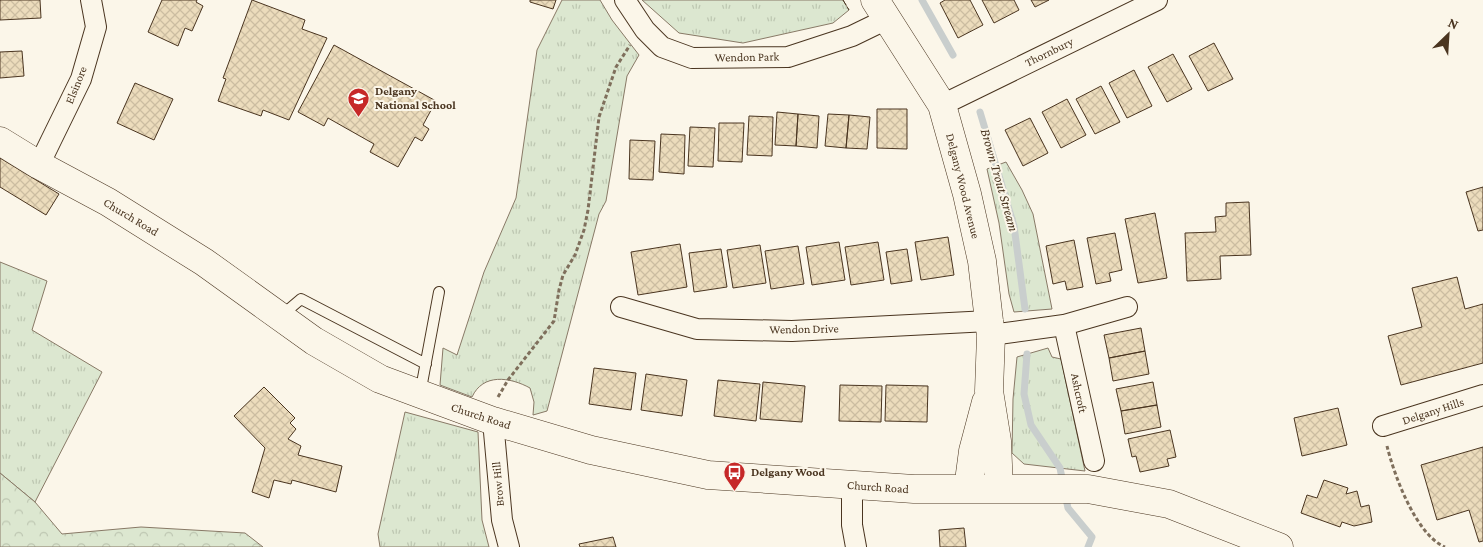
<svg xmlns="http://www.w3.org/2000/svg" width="1483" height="547" viewBox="0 0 1483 547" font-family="'Crimson Pro',serif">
<defs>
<pattern id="grass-tufts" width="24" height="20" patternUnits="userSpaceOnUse" patternTransform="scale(1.25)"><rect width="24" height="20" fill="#dce7d0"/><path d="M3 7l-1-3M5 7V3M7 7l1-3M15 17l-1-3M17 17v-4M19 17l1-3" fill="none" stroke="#bec7b2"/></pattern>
<pattern id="forest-crowns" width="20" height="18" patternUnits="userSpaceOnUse" patternTransform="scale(1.25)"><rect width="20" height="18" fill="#dce7d0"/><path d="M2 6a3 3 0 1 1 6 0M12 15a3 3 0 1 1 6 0" fill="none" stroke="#bec7b2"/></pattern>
<pattern id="building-cross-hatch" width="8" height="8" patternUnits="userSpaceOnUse" patternTransform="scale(1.25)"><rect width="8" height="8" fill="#ecdcbc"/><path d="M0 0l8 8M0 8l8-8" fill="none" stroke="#ccbda1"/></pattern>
</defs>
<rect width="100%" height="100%" fill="#fbf6e9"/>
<path fill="url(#grass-tufts)" stroke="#887966" d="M562,0H600L612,20L639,55L627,76L606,201L599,214L547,411L533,415L534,402L530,388C510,377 483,373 472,397L440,385L443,348L457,355L484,272L516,198L537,50Z
M642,0H843L849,10L833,23L743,43L679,33Z
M1006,162L1022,190L1033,214L1052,309L1014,312L1009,294L999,223L987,169Z
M0,262L47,281L32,330L102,372L35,502L0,473Z
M1048,348L1052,357L1061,359L1085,471L1024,464L1012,453L1013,399L1017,357Z
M405,412L478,432L482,520L489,547H380L378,534Z"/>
<path fill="url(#forest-crowns)" stroke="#887966" d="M0,473L35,502L62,534L141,527L245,533L263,547H0Z"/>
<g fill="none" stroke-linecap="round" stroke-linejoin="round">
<path stroke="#c9cecd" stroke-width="7" d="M922,0L953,55
M980,112L1014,226L1025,309
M1027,354L1024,394L1031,425L1060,468L1063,483
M1065,494L1068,508L1092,537L1088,547"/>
</g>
<path fill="url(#building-cross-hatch)" stroke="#4a3520" d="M0,0H40L41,18L0,20Z
M162,0H197L196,2L203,6L192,31L185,28L178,46L148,32Z
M252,0L305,20L302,29L327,38L289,120L263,110L261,116L218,101L226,79L223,78Z
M530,0H556L553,9L530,2Z
M945,0H970L983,25L958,38L940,3Z
M982,0H1014L1019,10L994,23Z
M1031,0H1049L1035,7Z
M1214,43L1233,79L1208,91L1189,56Z
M334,45L436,101L423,125L429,129L422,141L415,137L398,167L370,152L374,144L328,118L324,126L298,112Z
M22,51L24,76L0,78V52Z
M1173,54L1192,89L1167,102L1148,67Z
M1134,70L1152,106L1127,118L1109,83Z
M135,83L173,99L154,140L117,123Z
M1101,86L1120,122L1095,134L1076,99Z
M1067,99L1086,135L1061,148L1042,112Z
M877,109H907V149L877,148Z
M777,112L798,114L796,146L775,145Z
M798,114L819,116L817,148L796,146Z
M828,114L849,115L846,148L825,146Z
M849,115L870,117L867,149L846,148Z
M749,116L773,117L772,156L747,155Z
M1030,118L1048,153L1023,166L1005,130Z
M719,123H744L742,162L718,161Z
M690,127L715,128L713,167L688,166Z
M661,134L685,135L684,174L659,172Z
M630,140L655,141L653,180L629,179Z
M0,158L59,194L46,215L0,187Z
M1483,187V230L1478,231L1466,192Z
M1249,202L1251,255L1220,256L1221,279L1187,281L1185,233L1216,232L1215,217L1226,216V203Z
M1155,213L1167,278L1138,283L1125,219Z
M1115,233L1122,270L1109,273L1111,281L1096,284L1087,238Z
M948,237L954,275L921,280L915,242Z
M1074,240L1083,287L1067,290L1065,281L1053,284L1046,246Z
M839,242L845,280L812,285L806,247Z
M878,242L884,280L851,285L845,247Z
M680,244L687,287L638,295L631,252Z
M760,245L766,283L733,288L727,250Z
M798,246L804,284L771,289L765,251Z
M721,249L727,287L694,292L689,253Z
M907,249L912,281L891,284L886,252Z
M1457,277L1465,309L1483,304V363L1401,385L1388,336L1422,327L1412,288Z
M1141,328L1145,351L1109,358L1104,335Z
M1145,351L1149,374L1113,381L1109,358Z
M594,368L636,373L631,410L589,404Z
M646,374L687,380L682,416L641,410Z
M718,380L760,384L756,421L714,416Z
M763,382L805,386L802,422L760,419Z
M1153,382L1157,405L1121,411L1116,389Z
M840,385L882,386L881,422L839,421Z
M886,385L928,386L927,422L885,421Z
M264,387L295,418L290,423L296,429L288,439L301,446L298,455L342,466L336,492L292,480L291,484L274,480L269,498L252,492L265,448L234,416Z
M1157,405L1161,427L1125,434L1121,411Z
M1338,408L1347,445L1302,456L1294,418Z
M1170,430L1176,457L1167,459L1169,466L1140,472L1136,456L1132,457L1128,439Z
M1483,447V541L1479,542L1469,510L1437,520L1421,465Z
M1324,480L1348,488L1346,494L1357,491L1361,507L1369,505L1372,522L1354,526L1342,522L1340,527L1301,513L1307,495L1317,498Z
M964,528L966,547H940L939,530Z
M613,537L616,547H580L579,544Z"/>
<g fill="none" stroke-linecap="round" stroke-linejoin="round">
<defs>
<path id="lane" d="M281,316L301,299L426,364
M420,394L439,292"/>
<path id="street" d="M625,0L645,30L662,47L692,58L788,57L852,36L887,19
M942,105L1157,0
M39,165L81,79L96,27L91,0
M621,307L697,329L792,331L989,321
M1064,325L1094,461
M991,335L1064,325L1127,307
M493,421L502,520L509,547
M1383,426L1483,395
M852,486V525L856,547"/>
<path id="secondary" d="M875,0L942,105L967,194L982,261L989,321L991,335L989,391L997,441L999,489
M0,141L39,165L108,202L204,262L314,341L380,379L493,421L591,450L708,475L914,489H1088L1169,504L1279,547
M968,489L973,451L986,402"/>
</defs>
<use href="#lane" stroke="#4a3520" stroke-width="12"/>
<use href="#street" stroke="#4a3520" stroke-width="22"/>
<use href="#secondary" stroke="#4a3520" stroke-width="29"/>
<path stroke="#7f6f5c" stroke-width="3" stroke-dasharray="4 2.5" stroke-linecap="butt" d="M498,397L508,380L554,321L559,290L563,275L575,255L584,230L588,210L599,117L616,67L630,45
M1387,446C1394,475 1416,535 1445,547"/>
<use href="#lane" stroke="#fbf6e9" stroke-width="10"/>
<use href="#street" stroke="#fbf6e9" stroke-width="20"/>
<use href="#secondary" stroke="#fbf6e9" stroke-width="28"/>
<path stroke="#4a3520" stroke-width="1" stroke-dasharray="6 2.5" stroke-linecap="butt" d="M843,0L849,10"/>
</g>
<defs>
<symbol id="school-pin" viewBox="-11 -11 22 30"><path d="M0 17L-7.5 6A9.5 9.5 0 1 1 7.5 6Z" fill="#c62828" stroke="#fbf6e9"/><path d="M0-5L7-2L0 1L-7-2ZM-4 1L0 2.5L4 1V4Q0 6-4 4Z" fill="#fff"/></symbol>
<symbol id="bus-pin" viewBox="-11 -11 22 30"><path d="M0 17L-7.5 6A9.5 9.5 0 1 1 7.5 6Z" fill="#c62828" stroke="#fbf6e9"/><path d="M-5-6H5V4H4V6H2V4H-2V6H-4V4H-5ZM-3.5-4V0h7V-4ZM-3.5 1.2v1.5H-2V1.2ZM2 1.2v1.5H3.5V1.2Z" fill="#fff"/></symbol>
</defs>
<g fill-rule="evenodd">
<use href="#school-pin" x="346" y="86" width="25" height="34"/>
<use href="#bus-pin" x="722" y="460" width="25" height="34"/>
</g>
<g text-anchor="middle" stroke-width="4" stroke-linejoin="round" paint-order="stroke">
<g font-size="12" fill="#4a3520" stroke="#fbf6e9">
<text transform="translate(1049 52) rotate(-26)" y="4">Thornbury</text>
<text transform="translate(747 57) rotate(-1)" y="4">Wendon Park</text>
<text transform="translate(76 85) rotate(-68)" y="4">Elsinore</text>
<text transform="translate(963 186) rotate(76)" y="4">Delgany Wood Avenue</text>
<text transform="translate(131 217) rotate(31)" y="4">Church Road</text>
<text transform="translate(804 329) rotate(-1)" y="4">Wendon Drive</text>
<text transform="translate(1079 393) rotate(78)" y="4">Ashcroft</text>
<text transform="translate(1433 411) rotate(-18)" y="4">Delgany Hills</text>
<text transform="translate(481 416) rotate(18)" y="4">Church Road</text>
<text transform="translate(498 484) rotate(-95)" y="4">Brow Hill</text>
<text transform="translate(878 487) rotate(4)" y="4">Church Road</text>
</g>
<g font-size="12" font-weight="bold" fill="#4a3520" stroke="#fbf6e9" text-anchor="start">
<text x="375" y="95">Delgany<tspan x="375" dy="14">National School</tspan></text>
<text x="751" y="476">Delgany Wood</text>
</g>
<g font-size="14" font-style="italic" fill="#4a3520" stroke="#fbf6e9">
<text transform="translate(1000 180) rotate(74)" y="5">Brown Trout Stream</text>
</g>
</g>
<g transform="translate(1448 35) rotate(25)" stroke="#fbf6e9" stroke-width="4" paint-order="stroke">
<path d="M0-4L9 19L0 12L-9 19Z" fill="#4a3520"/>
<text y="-8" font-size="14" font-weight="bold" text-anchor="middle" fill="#4a3520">N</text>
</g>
</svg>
